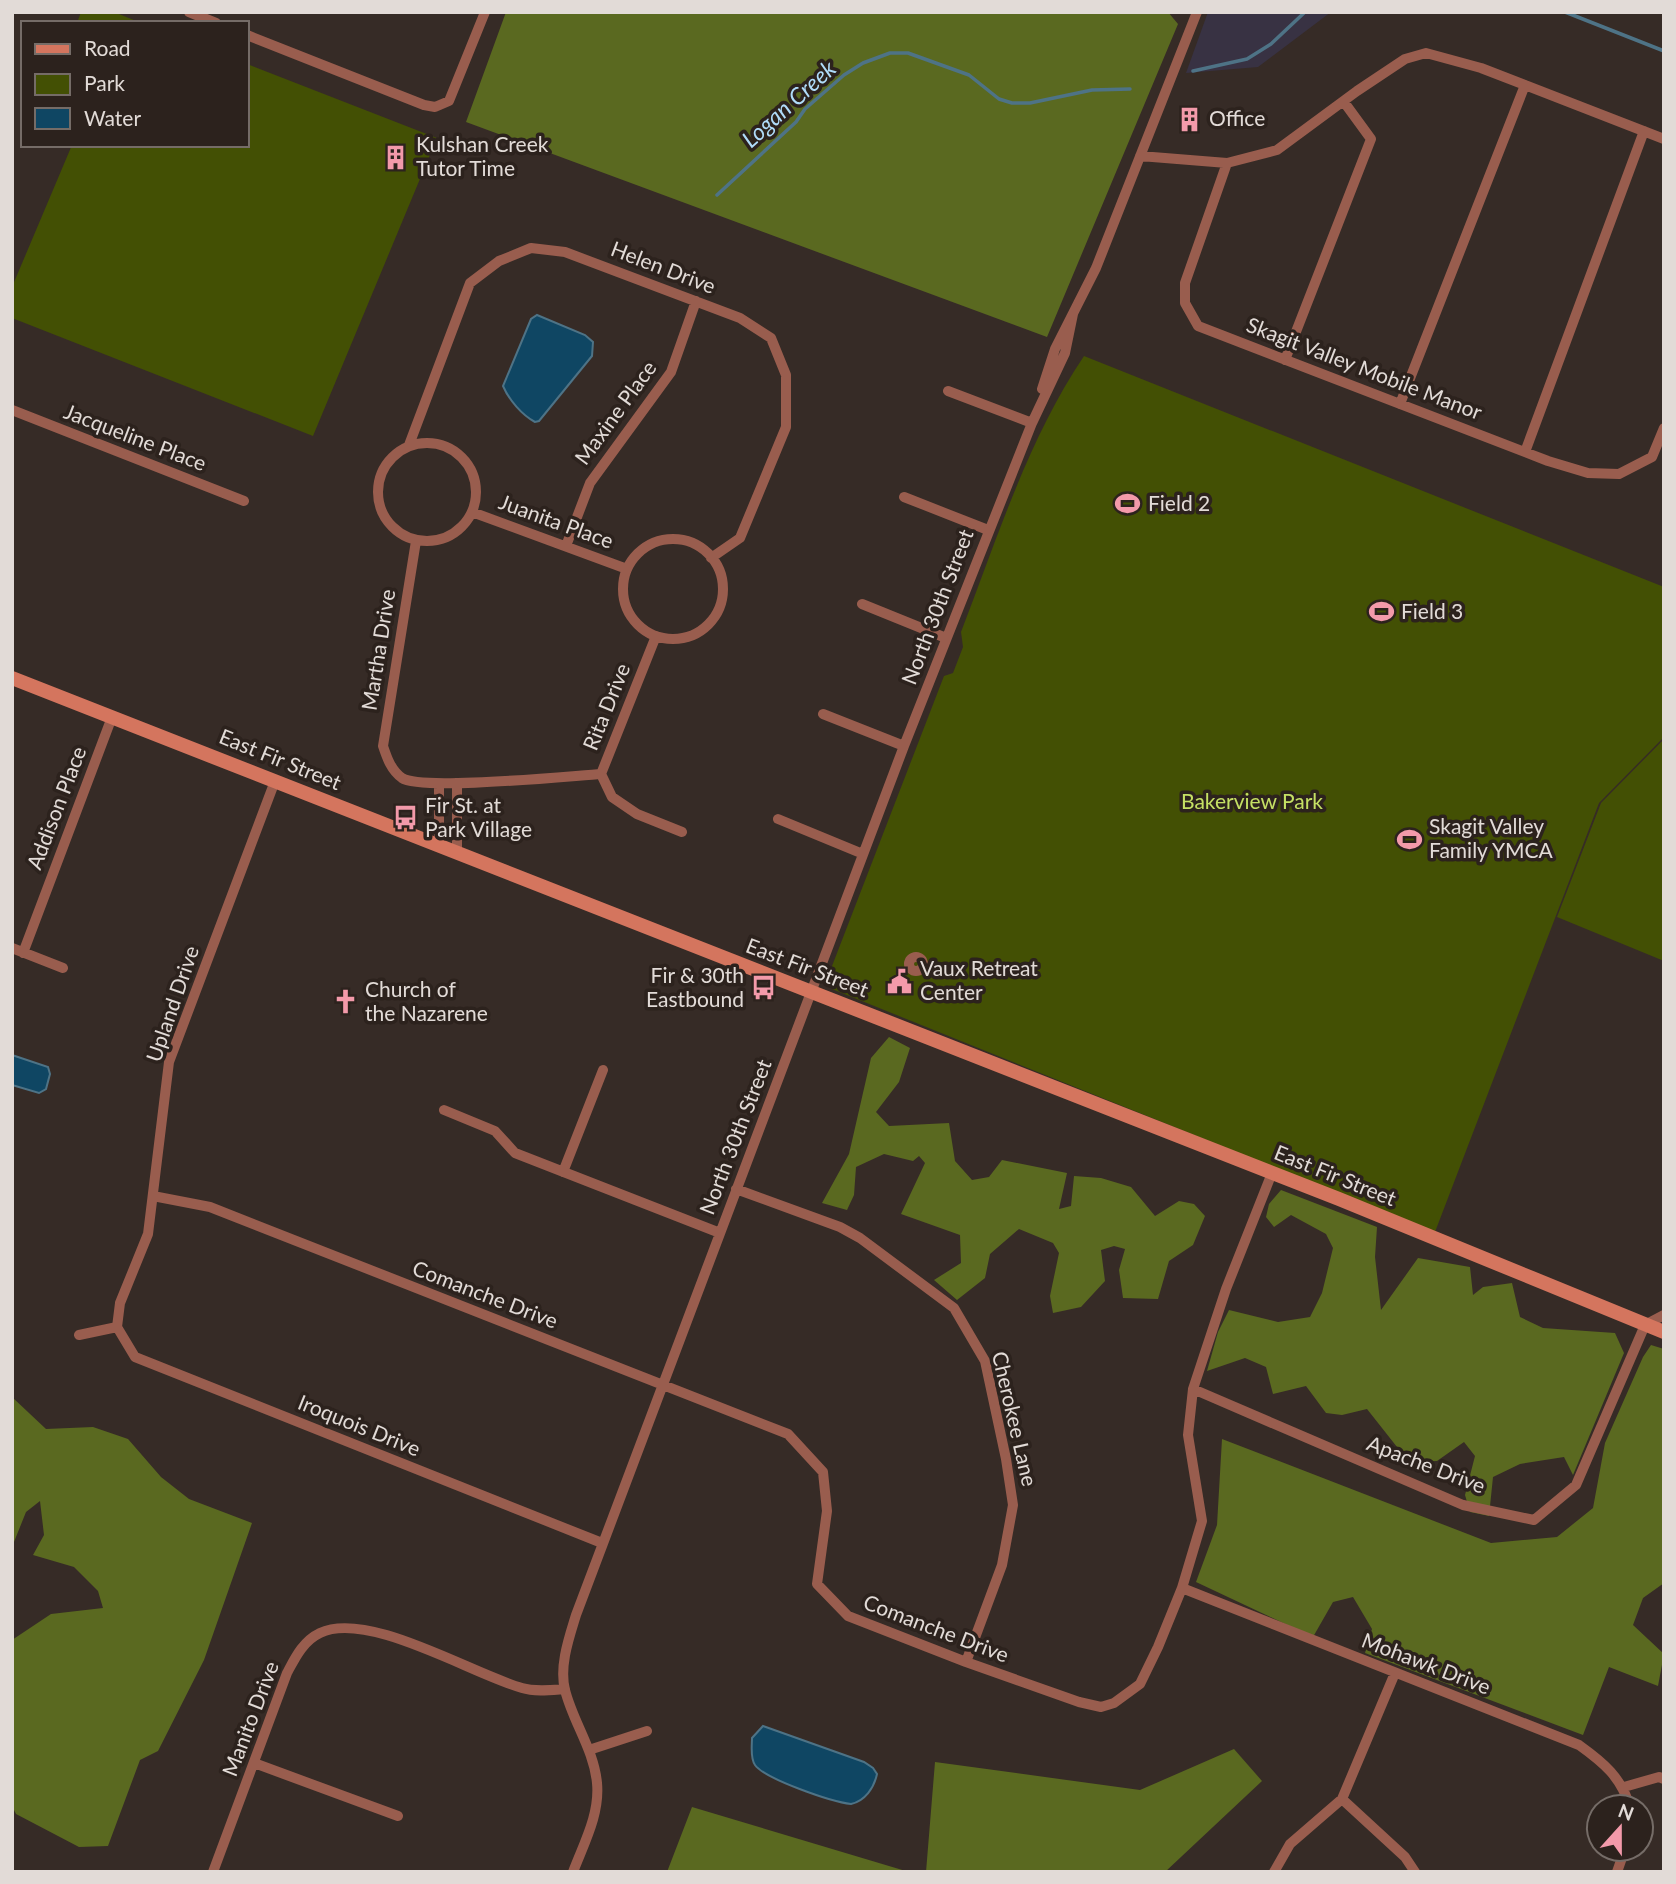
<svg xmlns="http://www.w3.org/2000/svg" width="1676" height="1884" viewBox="0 0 1676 1884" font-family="Lato,sans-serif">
<rect width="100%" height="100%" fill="#362b26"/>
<path fill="#383243" d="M1208,12H1331L1258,67L1186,73Z"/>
<path fill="#435004" d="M81,12H114L141,23H77Z
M247,64L437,138L313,436L12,318V287L72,145H247Z
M1084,356L1664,587V737L1599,803L1435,1232L832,989L827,979L944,676L953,673L963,647L961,632C997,539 1028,439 1084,356Z
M1664,739V961L1557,917L1601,803Z"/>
<path fill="#5a6920" d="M506,12H1168L1178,24L1047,337L466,122Z
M889,1037L910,1048L899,1082L876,1112L889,1126L949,1123L955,1161L972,1180L989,1177L1002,1160L1067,1173L1059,1209L1071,1206L1074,1176L1101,1178L1131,1187L1155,1216L1179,1201L1194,1204L1205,1216L1193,1245L1169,1261L1158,1299L1123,1298L1119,1270L1125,1249L1114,1246L1101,1250L1105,1281L1081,1307L1053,1313L1050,1296L1059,1253L1053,1243L1019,1229L990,1254L985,1278L957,1300L934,1280L961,1263L960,1235L901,1214L925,1163L919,1156L913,1161L884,1154L856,1167L854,1195L847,1210L822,1203L849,1154L871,1058Z
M1281,1190L1377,1227L1375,1257L1381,1310L1418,1258L1470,1267L1473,1295L1483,1287L1512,1283L1520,1317L1543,1328L1615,1333L1624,1353L1573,1475L1564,1457L1520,1464L1493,1477L1489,1516L1470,1512L1465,1495L1475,1456L1464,1442L1437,1461L1414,1462L1397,1447L1367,1409L1342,1415L1326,1413L1306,1386L1273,1394L1266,1367L1245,1358L1207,1371L1218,1332L1229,1310L1278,1322L1310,1317L1322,1293L1333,1248L1326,1234L1291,1215L1274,1227L1266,1217L1269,1204Z
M1651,1345L1664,1349V1583L1643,1598L1633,1625L1664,1654L1658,1686L1609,1667L1583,1735L1365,1653L1372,1629L1353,1597L1333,1602L1313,1637L1196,1582L1217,1525L1222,1439L1491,1543L1557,1537L1593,1508L1605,1443L1643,1357Z
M12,1397L46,1429L93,1427L128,1439L161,1477L189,1499L252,1523L204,1660L158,1751L140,1760L108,1846L79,1847L16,1814L12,1806V1640L51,1614L103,1608L98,1591L74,1567L33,1555L44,1535L40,1501L26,1512L12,1547Z
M1234,1749L1262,1781L1165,1872H926L935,1762L1140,1790Z
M692,1807L909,1872H667Z"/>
<path fill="#0f4663" stroke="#4e7386" stroke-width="2" d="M537,315L585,335L593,342L592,356L539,421L535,422C522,415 509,400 503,386L531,319Z
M12,1055L48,1067L50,1074L46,1089L39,1093L12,1085Z
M763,1726L864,1762L873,1768L877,1774C874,1788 865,1801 851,1804C832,1802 765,1779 755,1765C750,1758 752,1746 752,1738Z"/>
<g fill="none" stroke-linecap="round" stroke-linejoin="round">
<path stroke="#4e7386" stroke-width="3.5" d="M1565,12L1664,51
M1193,71L1247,59L1271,44L1305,12
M717,195L796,122L805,109L844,75L863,63L890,53H908L969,75L999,99L1012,103H1030L1092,90L1130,89"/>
<path stroke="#995d4e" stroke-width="10" d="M189,12L216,23
M247,35L424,105L435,107L449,101L485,12
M1140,156L1227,163L1277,150L1357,91L1405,59L1426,53L1481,68L1664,139
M1227,163L1185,283V303L1198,326L1548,461L1588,473L1619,474L1652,457L1664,428
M1285,360L1371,139L1344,102
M1042,389L1055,349L1096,268L1197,12
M948,391L1032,423
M1400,404L1525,85
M12,410L244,501
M378 492a49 49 0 1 1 98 0a49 49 0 1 1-98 0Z
M409,445L470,283L499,261L531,248L565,252L740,318L771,338L786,375V427L740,538L711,558
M1525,452L1644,131
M904,497L988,530
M472,512L627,569
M623 589a50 50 0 1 1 100 0a50 50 0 1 1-100 0Z
M416,541L383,746C387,758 391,770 402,778C421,791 569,776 601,774L656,636
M566,546L590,483L671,372L696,301
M862,604L946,638
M823,714L904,746
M601,774L612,797L637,814L682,832
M439,784V845
M778,819L863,854
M457,852V783
M12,948L63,968
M23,953L112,717
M909 964a7 7 0 1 1 14 0a7 7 0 1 1-14 0Z
M444,1110L495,1131L515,1153L720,1233
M563,1172L603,1070
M736,1189L840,1227L860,1238L954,1308L985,1361L1006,1459L1013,1505L1002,1565L966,1662
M153,1196L210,1207L788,1434L823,1472L827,1511L817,1584L848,1616L966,1662L1079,1702L1101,1707L1114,1703L1140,1684L1158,1647L1182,1588L1202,1521L1188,1435L1193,1389L1226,1289L1272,1173
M117,1327L120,1303L148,1234L169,1062L275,781
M117,1327L135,1357L602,1543
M79,1335L117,1327
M1193,1389L1463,1505L1534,1520L1576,1485L1645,1325L1664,1315
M1182,1588L1579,1745C1604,1763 1621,1777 1630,1807
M589,1750L647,1731
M254,1763L398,1816
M1624,1787L1659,1777L1664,1779
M1342,1799L1405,1857L1415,1872
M213,1872L287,1673C295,1658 303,1641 320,1633C368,1610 472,1674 522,1688C535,1692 551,1690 565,1689
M573,1872C584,1843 600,1814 597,1783C594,1750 573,1722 565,1690C559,1666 569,1638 576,1615L904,746L1032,423L1065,353L1073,314
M1274,1872L1290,1844L1342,1799L1395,1673
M1617,1872L1625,1849"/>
<path stroke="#d4755e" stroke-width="14" d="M12,678L1339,1199L1664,1332"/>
</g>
<defs>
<symbol id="building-bare" viewBox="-9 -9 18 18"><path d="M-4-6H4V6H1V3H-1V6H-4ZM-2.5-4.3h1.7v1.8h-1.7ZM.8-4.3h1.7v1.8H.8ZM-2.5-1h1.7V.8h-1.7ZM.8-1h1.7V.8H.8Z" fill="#f39aaa" stroke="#2c221d" stroke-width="2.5" paint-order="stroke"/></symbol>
<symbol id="stadium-bare" viewBox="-9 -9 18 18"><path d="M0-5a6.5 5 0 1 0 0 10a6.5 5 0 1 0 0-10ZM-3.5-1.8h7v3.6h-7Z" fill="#f39aaa" stroke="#2c221d" stroke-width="2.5" paint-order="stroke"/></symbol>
<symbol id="bus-bare" viewBox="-9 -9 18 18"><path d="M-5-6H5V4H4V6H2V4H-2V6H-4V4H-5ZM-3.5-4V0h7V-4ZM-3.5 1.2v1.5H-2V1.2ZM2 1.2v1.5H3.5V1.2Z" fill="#f39aaa" stroke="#2c221d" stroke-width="2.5" paint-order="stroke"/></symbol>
<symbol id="civic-bare" viewBox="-9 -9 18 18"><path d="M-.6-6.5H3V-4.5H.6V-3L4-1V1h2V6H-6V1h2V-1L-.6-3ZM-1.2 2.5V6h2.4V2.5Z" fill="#f39aaa" stroke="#2c221d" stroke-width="2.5" paint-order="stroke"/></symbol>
<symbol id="church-bare" viewBox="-9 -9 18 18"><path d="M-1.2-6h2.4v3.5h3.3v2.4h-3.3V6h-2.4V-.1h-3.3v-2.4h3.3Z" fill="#f39aaa" stroke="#2c221d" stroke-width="2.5" paint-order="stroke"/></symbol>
</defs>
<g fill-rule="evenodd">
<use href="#building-bare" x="1172" y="102" width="35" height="35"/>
<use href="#building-bare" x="378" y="140" width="35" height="35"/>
<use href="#stadium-bare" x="1110" y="486" width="35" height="35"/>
<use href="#stadium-bare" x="1364" y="594" width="35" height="35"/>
<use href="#bus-bare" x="388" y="800" width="35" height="35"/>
<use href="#stadium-bare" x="1392" y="822" width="35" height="35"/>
<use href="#civic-bare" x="882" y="964" width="35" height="35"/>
<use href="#bus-bare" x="746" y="970" width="35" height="35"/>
<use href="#church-bare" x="328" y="984" width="35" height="35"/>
</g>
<g text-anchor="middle" stroke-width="7" stroke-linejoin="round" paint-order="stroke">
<g font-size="21" fill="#e2dbd7" stroke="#2c221d" text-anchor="start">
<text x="1209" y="126">Office</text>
<text x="416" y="152">Kulshan Creek<tspan x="416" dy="24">Tutor Time</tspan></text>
<text x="1148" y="511">Field 2</text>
<text x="1401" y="619">Field 3</text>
<text x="425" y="813">Fir St. at<tspan x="425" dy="24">Park Village</tspan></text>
<text x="1429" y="834">Skagit Valley<tspan x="1429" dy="24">Family YMCA</tspan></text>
<text x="920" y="976">Vaux Retreat<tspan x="920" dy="24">Center</tspan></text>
<text x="744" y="983" text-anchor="end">Fir &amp; 30th<tspan x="744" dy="24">Eastbound</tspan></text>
<text x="365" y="997">Church of<tspan x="365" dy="24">the Nazarene</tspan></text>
</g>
<g font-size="21" fill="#e2dbd7" stroke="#2c221d">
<text transform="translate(663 268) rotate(21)" y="7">Helen Drive</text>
<text transform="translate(1364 369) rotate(21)" y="7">Skagit Valley Mobile Manor</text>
<text transform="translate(616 413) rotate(-54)" y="7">Maxine Place</text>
<text transform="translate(135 438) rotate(21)" y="7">Jacqueline Place</text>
<text transform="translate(556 522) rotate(20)" y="7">Juanita Place</text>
<text transform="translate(938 607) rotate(-69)" y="7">North 30th Street</text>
<text transform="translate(379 650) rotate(-81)" y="7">Martha Drive</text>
<text transform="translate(607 707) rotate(-68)" y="7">Rita Drive</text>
<text transform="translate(280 760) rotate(22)" y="7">East Fir Street</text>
<text transform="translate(57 808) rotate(-69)" y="7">Addison Place</text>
<text transform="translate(807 968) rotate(21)" y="7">East Fir Street</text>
<text transform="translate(173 1004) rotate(-71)" y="7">Upland Drive</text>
<text transform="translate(736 1137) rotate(-69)" y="7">North 30th Street</text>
<text transform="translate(1335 1176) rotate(22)" y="7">East Fir Street</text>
<text transform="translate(485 1295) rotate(21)" y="7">Comanche Drive</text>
<text transform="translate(1014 1419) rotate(77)" y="7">Cherokee Lane</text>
<text transform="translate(359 1426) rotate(22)" y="7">Iroquois Drive</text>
<text transform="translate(1426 1465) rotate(21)" y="7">Apache Drive</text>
<text transform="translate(936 1629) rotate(21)" y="7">Comanche Drive</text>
<text transform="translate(1426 1664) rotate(21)" y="7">Mohawk Drive</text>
<text transform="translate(251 1719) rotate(-69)" y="7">Manito Drive</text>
</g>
<g font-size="21" fill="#c5e064" stroke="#2c221d">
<text x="1252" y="809">Bakerview Park</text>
</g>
<g font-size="23" font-style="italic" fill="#b0dcf9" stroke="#2c221d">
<text transform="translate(789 104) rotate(-42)" y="8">Logan Creek</text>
</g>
</g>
<rect width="1676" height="1884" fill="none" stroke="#e2dbd7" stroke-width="28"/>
<rect x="21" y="21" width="228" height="126" fill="#2c221d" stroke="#756c67" stroke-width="2"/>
<rect x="35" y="44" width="35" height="10" fill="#d4755e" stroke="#756c67" stroke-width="2"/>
<text x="84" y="56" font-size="21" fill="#e2dbd7">Road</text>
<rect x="35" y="74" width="35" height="21" fill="#435004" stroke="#756c67" stroke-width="2"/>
<text x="84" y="91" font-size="21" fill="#e2dbd7">Park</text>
<rect x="35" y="108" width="35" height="21" fill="#0f4663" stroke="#756c67" stroke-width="2"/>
<text x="84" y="126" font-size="21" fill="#e2dbd7">Water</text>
<g transform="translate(1620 1828) rotate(21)"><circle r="33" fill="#2c221d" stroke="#756c67" stroke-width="2"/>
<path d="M0-5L12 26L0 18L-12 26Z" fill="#f39aaa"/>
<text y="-10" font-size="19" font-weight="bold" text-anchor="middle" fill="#e2dbd7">N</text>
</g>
</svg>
